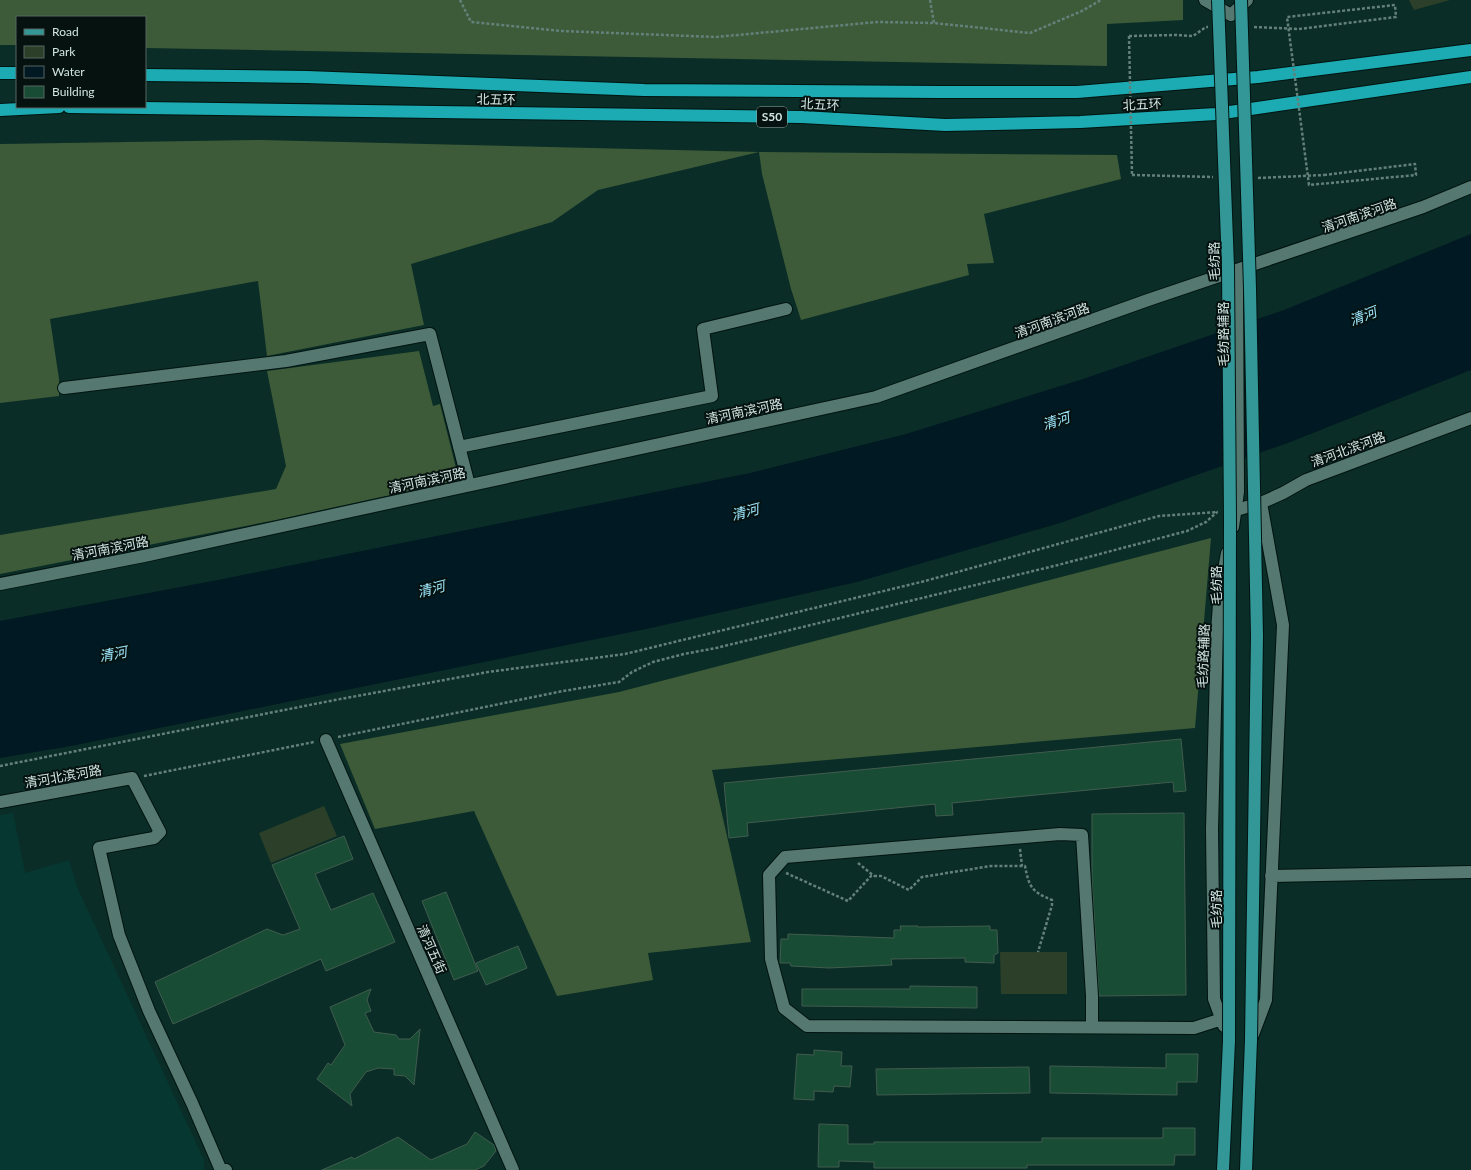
<svg xmlns="http://www.w3.org/2000/svg" width="1471" height="1170" viewBox="0 0 1471 1170" font-family="Lato,'Noto Sans SC',sans-serif">
<rect width="100%" height="100%" fill="#0a2d27"/>
<path fill="#073731" d="M13,813L25,873L69,860L77,887L204,1160V1170H0V815Z"/>
<path fill="#2c4029" d="M1409,0H1450L1414,10Z
M324,806L337,836L271,863L259,833Z
M1000,952H1067V994H1001Z"/>
<path fill="#3d5b38" d="M0,0H1183V20L1107,24V66L145,48V17H17V45H0Z
M261,140L759,152L1117,155L1121,179L984,214L994,263L967,264L969,275L801,320L791,289L762,174L759,152L598,190L552,222L411,264L424,325L267,356L258,281L50,319L59,379V396L0,403V144Z
M419,351L433,406L440,404L459,480L276,520L0,574V535L276,489L286,466L267,371Z
M1211,538L1195,728L712,770L751,942L648,953L653,980L557,996L474,811L375,829L340,744L619,692Z"/>
<path fill="#001922" d="M1471,234V370L1288,443L1060,523L857,582L646,629L71,746L0,758V621L223,579L750,473L906,434L1080,380L1284,310Z"/>
<path fill="#194c35" stroke="#415c4e" d="M1181,739L1186,791L1174,792L1173,782L952,803L953,815L936,816L935,804L747,823L748,836L729,838L724,783Z
M1184,813L1186,995L1099,996L1092,880V814Z
M344,836L353,859L315,874L331,910L373,893L395,942L326,971L321,959L173,1024L155,982L267,929L283,935L300,929L272,865Z
M446,892L478,971L454,980L422,901Z
M900,926H918V927L990,926V930H997L998,953L994,955V963L965,962V958L891,959L892,965L829,968L791,966L790,963H780L781,939H788V934L894,938V930H901Z
M518,946L527,968L486,985L476,963Z
M910,986L977,987V1008L802,1006V989H910Z
M371,989L367,1000L371,1011L365,1013L374,1032L396,1035L399,1039H410L420,1029L414,1085L405,1076L394,1075V1069L378,1068L366,1072L350,1094L352,1106L317,1079L328,1063L331,1065L345,1045L330,1007Z
M814,1050L842,1052L841,1066H852L850,1087L834,1086L833,1092L814,1091V1100L794,1099L797,1054L814,1055Z
M1166,1054H1198L1197,1082H1177V1095L1050,1093V1066L1166,1068Z
M1029,1067L1030,1093L877,1095L876,1069Z
M819,1124L848,1125V1144H874V1142H1042V1138H1163V1128H1195V1155H1175L1174,1165H1027V1168H874V1162L839,1161V1167H818Z
M475,1132L494,1145L496,1151L484,1166L475,1170H322L352,1157L354,1159L398,1137L431,1160L467,1144Z"/>
<g fill="none" stroke-linecap="round" stroke-linejoin="round">
<defs>
<path id="minor" d="M1205,0L1231,15L1247,0
M64,388L286,361L430,334L469,485
M459,447L712,396L703,329L786,309
M1236,510L1261,503L1283,493L1306,480L1471,418
M1233,527L1238,492L1237,271
M0,584L144,556L876,397L1148,300L1423,207L1471,187
M326,740L513,1170
M0,802L132,778L160,832L154,838L99,848L119,935L149,1011L192,1103L220,1168L226,1170
M1271,876L1471,872
M1224,1026L1214,999L1212,829L1217,631L1220,591L1227,553
M1092,1027V996L1082,835L1060,834L785,857L769,875L771,959L784,1008L807,1026L1194,1028L1222,1019
M1252,1037L1266,1000L1283,625L1261,503"/>
<path id="major" d="M1223,1170L1229,1041
M1246,1170L1251,1040"/>
<path id="highway" d="M0,73H17
M145,75L307,77L644,90L938,92H1077L1258,77L1471,50
M69,107L802,117L945,125L1080,122L1216,114L1471,77
M0,110L59,107"/>
</defs>
<use href="#minor" stroke="#001410" stroke-width="14"/>
<use href="#major" stroke="#001410" stroke-width="14"/>
<use href="#highway" stroke="#001410" stroke-width="14"/>
<path stroke="#64807a" stroke-width="2.5" stroke-dasharray="3 2" stroke-linecap="butt" d="M460,0L471,22L562,31L716,37L877,22L934,23L1030,33L1082,11L1101,0
M930,0L934,23
M1254,27L1299,29
M1129,36L1176,35L1193,36L1206,27H1208
M1132,175L1213,177
M1258,178L1324,175
M338,737L563,691L619,682L632,672L653,662L684,654L716,648L1058,565L1187,531L1206,522L1217,512
M0,766L335,700L488,672L625,654L925,581L1159,516L1218,512
M144,776L314,742
M1020,849L1022,866
M858,863L874,876
M786,873L848,901L871,876H881L909,890L922,877L991,866H1025C1029,887 1032,892 1052,900V905L1038,952"/>
<use href="#minor" stroke="#557870" stroke-width="12"/>
<use href="#major" stroke="#339798" stroke-width="12"/>
<use href="#highway" stroke="#1cabb2" stroke-width="12"/>
<defs>
<path id="major-bridge" d="M1218,0L1228,267L1230,518L1229,1041
M1241,0L1250,289L1257,636L1251,1040"/>
</defs>
<use href="#major-bridge" stroke="#001410" stroke-width="14" stroke-linecap="butt"/>
<path stroke="#64807a" stroke-width="2.5" stroke-dasharray="3 2" stroke-linecap="butt" d="M1299,29L1396,17L1395,5L1287,17L1309,185L1416,175L1415,164L1324,175
M1129,36L1132,175"/>
<use href="#major-bridge" stroke="#339798" stroke-width="12"/>
</g>
<g text-anchor="middle" stroke-width="4" stroke-linejoin="round" paint-order="stroke">
<rect fill="#051210" stroke="#94a6a2" stroke-width="1" x="757" y="107" width="30" height="20" rx="3"/>
<g font-size="12" font-weight="bold" fill="#d2e5e0">
<text x="772" y="121">S50</text>
</g>
<g font-size="13" fill="#d2e5e0" stroke="#051210">
<text transform="translate(496 99) rotate(1)" y="5">北五环</text>
<text transform="translate(820 104) rotate(3)" y="5">北五环</text>
<text transform="translate(1142 104) rotate(-3)" y="5">北五环</text>
<text transform="translate(1359 215) rotate(-19)" y="5">清河南滨河路</text>
<text transform="translate(1214 261) rotate(-91)" y="5">毛纺路</text>
<text transform="translate(1052 320) rotate(-20)" y="5">清河南滨河路</text>
<text transform="translate(1223 334) rotate(-90)" y="5">毛纺路辅路</text>
<text transform="translate(744 411) rotate(-12)" y="5">清河南滨河路</text>
<text transform="translate(1348 449) rotate(-20)" y="5">清河北滨河路</text>
<text transform="translate(427 480) rotate(-12)" y="5">清河南滨河路</text>
<text transform="translate(110 548) rotate(-11)" y="5">清河南滨河路</text>
<text transform="translate(1216 585) rotate(-90)" y="5">毛纺路</text>
<text transform="translate(1203 656) rotate(-88)" y="5">毛纺路辅路</text>
<text transform="translate(63 776) rotate(-10)" y="5">清河北滨河路</text>
<text transform="translate(1216 909) rotate(-90)" y="5">毛纺路</text>
<text transform="translate(432 949) rotate(66)" y="5">清河五街</text>
</g>
<g font-size="14" font-style="italic" fill="#9ee6fc" stroke="#051210">
<text transform="translate(1363 316) rotate(-21)" y="5">清河</text>
<text transform="translate(1056 421) rotate(-18)" y="5">清河</text>
<text transform="translate(745 512) rotate(-14)" y="5">清河</text>
<text transform="translate(431 589) rotate(-14)" y="5">清河</text>
<text transform="translate(113 654) rotate(-11)" y="5">清河</text>
</g>
</g>
<rect x="16" y="16" width="130" height="92" fill="#051210" stroke="#576663"/>
<rect x="24" y="29" width="20" height="6" fill="#339798" stroke="#576663"/>
<text x="52" y="36" font-size="12" fill="#d2e5e0">Road</text>
<rect x="24" y="46" width="20" height="12" fill="#2c4029" stroke="#576663"/>
<text x="52" y="56" font-size="12" fill="#d2e5e0">Park</text>
<rect x="24" y="66" width="20" height="12" fill="#001922" stroke="#576663"/>
<text x="52" y="76" font-size="12" fill="#d2e5e0">Water</text>
<rect x="24" y="86" width="20" height="12" fill="#194c35" stroke="#576663"/>
<text x="52" y="96" font-size="12" fill="#d2e5e0">Building</text>
</svg>
